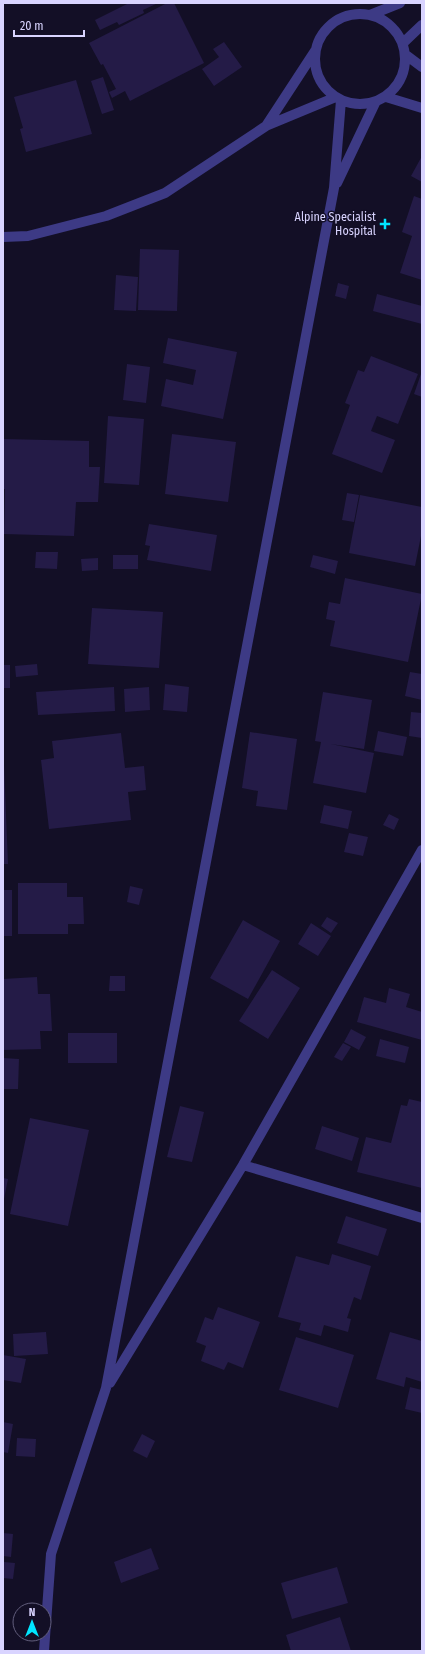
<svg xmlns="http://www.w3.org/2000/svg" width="425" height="1654" viewBox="0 0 425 1654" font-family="'Fira Sans Condensed',sans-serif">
<rect width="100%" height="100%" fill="#130f26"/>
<path fill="#241b47" d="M129,3H158L143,10L144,13L119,25L117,22L100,30L95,20Z
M167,3H174L204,63L130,101L125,91L112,98L109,92L116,89L103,64L101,65L89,43Z
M224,42L242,67L214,86L202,69L219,57L213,49Z
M103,77L114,110L102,114L91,81Z
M76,80L92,134L26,152L20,129L23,128L14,97Z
M422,156V182L411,176Z
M414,196L422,199V280L400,273L412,236L402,232Z
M140,249L179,250L177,311L138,310Z
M116,275L138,277L136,311L114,310Z
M338,283L349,286L346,299L335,296Z
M377,294L422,306V324L373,311Z
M168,338L237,352L223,419L161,406L166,379L193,385L196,370L163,363Z
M371,356L418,374L398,424L377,416L371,431L395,440L382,473L332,454L350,405L345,403L358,370L364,372Z
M127,364L150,367L146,403L123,400Z
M422,371V397L414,394Z
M108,416L144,419L139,485L104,483Z
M172,434L236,442L228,502L165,494Z
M3,439L89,441V467H100L98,502H76L74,536L4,534L5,489H3Z
M347,493L359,495L354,522L342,520Z
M360,495L422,507V531L415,566L349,553Z
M149,524L217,535L211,571L147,560L150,546L145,545Z
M36,552H58L57,569L35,568Z
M113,555H138V569H113Z
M313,555L338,561L335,574L310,567Z
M98,558V570L82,571L81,559Z
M345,578L422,594L408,662L330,646L335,621L326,619L329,602L340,604Z
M92,608L163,612L159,668L88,664Z
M37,664L38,675L16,677L15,666Z
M3,665H10V688H3Z
M410,672L422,674V700L405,696Z
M165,684L189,687L187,712L163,710Z
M114,687L115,711L38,715L36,692Z
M149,687L150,710L125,712L124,689Z
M323,692L372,700L364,749L331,744L374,753L366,793L313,783L321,742L315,741Z
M411,712L422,713V738L409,736Z
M378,731L407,737L403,756L374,751Z
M250,732L297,739L287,810L256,806L258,791L242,788Z
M121,733L125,768L144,766L146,790L128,792L131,820L49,829L41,760L54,758L52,741Z
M3,765H4L8,864H3Z
M324,805L352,811L348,829L320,823Z
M389,814L399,819L394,830L383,825Z
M349,833L368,837L363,856L344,852Z
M18,883H67V897H83L84,924H68V934H18Z
M130,886L143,889L139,905L127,902Z
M3,890H12V936H3Z
M327,917L338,923L331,933L321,926Z
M243,920L280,941L248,999L210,978Z
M311,923L331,936L318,956L298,944Z
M272,970L300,988L268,1039L239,1021Z
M110,976H125V991H109Z
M37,977L38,994H50L52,1031H40L41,1049L3,1050V979Z
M389,988L410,994L406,1007L422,1012V1040L357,1022L364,997L386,1003Z
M351,1029L366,1037L359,1050L344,1042Z
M68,1033H117V1063H68Z
M380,1039L409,1047L405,1063L376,1056Z
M343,1043L351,1047L342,1061L334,1057Z
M3,1058L19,1059L18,1089H3Z
M409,1099L422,1102V1188L357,1172L366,1137L391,1143L401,1105L407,1106Z
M180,1106L204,1112L192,1162L167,1157Z
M30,1118L89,1130L68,1226L10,1214Z
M322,1126L359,1138L352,1161L315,1149Z
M3,1178L8,1179L4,1199H3Z
M346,1216L387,1229L378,1256L337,1243Z
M332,1254L371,1266L361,1300L354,1297L347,1318L351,1319L348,1332L324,1325L321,1336L299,1330L301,1323L278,1317L296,1256L329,1265Z
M218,1307L260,1322L243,1368L228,1362L224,1370L201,1361L206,1346L196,1342L205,1317L213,1320Z
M46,1332L48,1354L14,1356L13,1334Z
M390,1332L422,1341V1382L406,1377L404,1387L376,1379Z
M296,1337L354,1355L338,1408L279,1390Z
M3,1355L26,1359L21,1383L3,1380Z
M410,1387L422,1390V1413L405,1409Z
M3,1422L13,1424L8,1453L3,1452Z
M142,1434L155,1441L147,1458L133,1451Z
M17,1438L36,1439L35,1457L16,1456Z
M3,1533L13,1534L11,1557L3,1556Z
M151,1548L159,1569L121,1583L114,1562Z
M4,1562L15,1563L13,1579L3,1578Z
M337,1567L348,1603L292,1619L281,1583Z
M340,1617L351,1651H291L286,1635Z"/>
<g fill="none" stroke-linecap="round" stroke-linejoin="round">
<path stroke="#3d3a85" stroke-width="10" d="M315 59a45 45 0 1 1 90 0a45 45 0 1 1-90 0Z
M370,15L400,3
M403,43L422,25
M406,55L422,67
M386,97L422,108
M266,126L315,51
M337,183L376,101
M3,237L28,236L106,216L165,193L266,126L336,97
M243,1165L422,1218
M110,1383L243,1165L422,850
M44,1651L51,1554L106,1388L334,188L341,100"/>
</g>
<path fill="#00e5ff" stroke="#130f26" stroke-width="1.5" d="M383 218h4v4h4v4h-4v4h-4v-4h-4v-4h4z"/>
<g text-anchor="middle" stroke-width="3" stroke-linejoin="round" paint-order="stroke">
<g font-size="12" fill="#d9d4ff" stroke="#130f26" text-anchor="end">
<text x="376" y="221">Alpine Specialist<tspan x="376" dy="14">Hospital</tspan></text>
</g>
</g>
<rect width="425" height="1654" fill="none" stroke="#d9d4ff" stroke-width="8"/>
<g transform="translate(32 1622)"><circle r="19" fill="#130f26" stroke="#625e7d"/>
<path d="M0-3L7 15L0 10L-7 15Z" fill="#00e5ff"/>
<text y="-6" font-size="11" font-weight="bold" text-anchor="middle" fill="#d9d4ff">N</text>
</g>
<path d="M14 30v6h70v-6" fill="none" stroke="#d9d4ff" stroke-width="2"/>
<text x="20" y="30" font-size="12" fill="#d9d4ff" stroke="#130f26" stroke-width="3" paint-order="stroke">20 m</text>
</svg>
